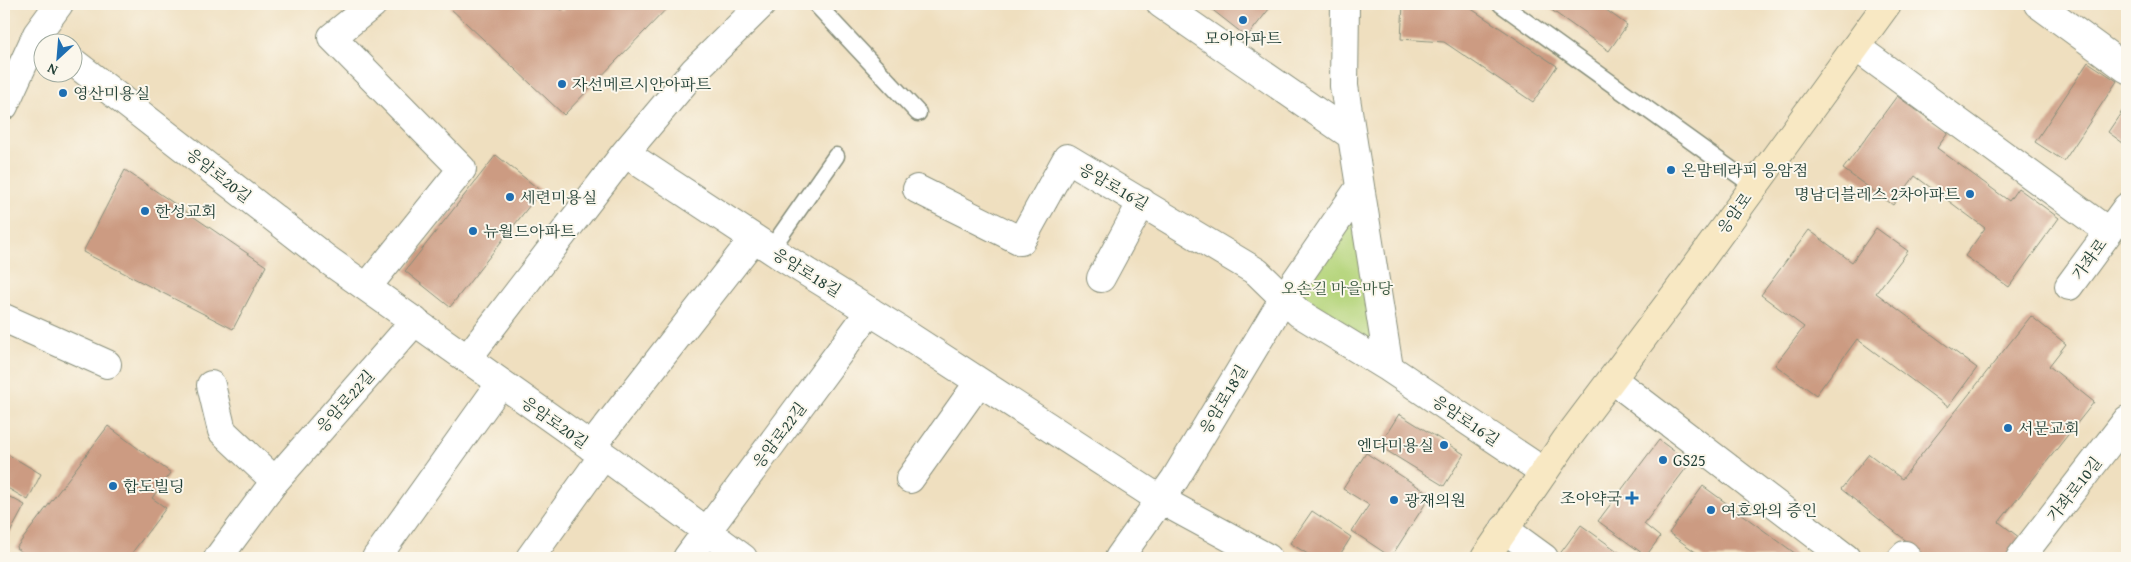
<svg xmlns="http://www.w3.org/2000/svg" width="2131" height="562" viewBox="0 0 2131 562" font-family="'Gentium Book Plus','Noto Serif KR',serif">
<rect width="100%" height="100%" fill="#fbf7ec"/>
<filter id="ink" filterUnits="userSpaceOnUse"><feTurbulence type="fractalNoise" baseFrequency=".02" numOctaves="2"/><feDisplacementMap in="SourceGraphic" scale="10" xChannelSelector="R" yChannelSelector="G"/><feConvolveMatrix kernelMatrix="1 2 1 2 8 2 1 2 1" color-interpolation-filters="sRGB"/></filter>
<filter id="wash" filterUnits="userSpaceOnUse"><feTurbulence type="fractalNoise" baseFrequency=".0096" numOctaves="4" result="noise"/><feDisplacementMap in="SourceGraphic" scale="20" xChannelSelector="R" yChannelSelector="G"/><feGaussianBlur stdDeviation="1.12" result="paint"/><feColorMatrix in="noise" values="0 0 0 0 0 0 0 0 0 0 0 0 0 0 0 0 0 1.4 0 .05"/><feComposite in="paint" operator="in"/></filter>
<g filter="url(#wash)">
<rect width="100%" height="100%" fill="#efdfbf"/>
<path fill="#b6d57d" stroke="#6a8958" d="M1353,210L1377,348L1296,297Z"/>
<g id="blocks">
<path fill="#cc9b82" d="M454,4H554L562,10L568,4H671L564,115L450,8Z
M1205,4H1273L1247,37Z
M1403,4H1464L1557,66L1533,102L1444,42L1401,39Z
M1543,4H1598L1627,25L1609,51Z
M2088,62L2117,81L2064,161L2035,142Z
M1897,96L1948,133L1937,148L2009,201L2018,188L2059,218L2009,287L1965,256L1985,228L1915,176L1893,205L1843,169Z
M2127,104V146L2108,132Z
M496,155L541,191L450,307L405,271Z
M125,170L266,266L233,329L83,252Z
M1876,228L1908,251L1876,293L1977,368L1948,407L1857,339L1816,395L1775,365L1804,327L1761,295L1809,230L1852,262Z
M2031,316L2066,344L2049,366L2094,402L1999,522L2024,541L2010,558H1928L1841,489L1869,454L1902,479Z
M1399,414L1464,454L1444,486L1379,446Z
M108,426L171,473L152,498L166,508L128,558H30L16,548Z
M1659,440L1690,463L1644,524L1660,537L1646,556L1598,521Z
M4,452L41,474L28,500L4,486Z
M1366,453L1431,495L1391,557L1352,531L1369,505L1343,489Z
M1703,486L1796,554L1793,558H1704L1669,533Z
M4,494L25,505L4,544Z
M1312,511L1351,537L1338,558H1314L1290,543Z
M1581,525L1627,558H1564L1559,555Z"/>
</g>
</g>
<g filter="url(#ink)">
<use href="#blocks" fill-opacity="0" stroke="#878e7a" stroke-width="1"/>
<g fill="none" stroke-linecap="round" stroke-linejoin="round">
<defs>
<path id="lane" d="M816,4L918,113
M1501,4L1754,186
M771,249L836,156"/>
<path id="street" d="M1161,4L1352,136
M1345,4L1344,86L1389,368
M2038,4L2127,69
M1856,47L2109,232
M72,61L328,260L610,460L743,558
M4,106L37,34L59,4
M625,153L784,258L895,327L1161,500L1268,558
M917,189L1021,241L1067,158L1257,272L1299,313L1389,368L1544,472
M1101,278L1142,202
M2069,286L2127,207
M367,287L462,169L332,37L373,4
M4,318L107,364
M467,359L625,153L694,71L762,4
M1612,379L1846,558
M211,385L222,431L275,481
M591,447L754,238
M910,479L979,382
M1504,529L1544,558
M218,558L275,481L415,321
M376,558L501,383
M530,558L603,456
M687,558L870,311
M1119,558L1175,479L1284,298L1360,187
M1902,558L1905,555
M2020,558L2127,420"/>
<path id="secondary" d="M1485,558L1566,440L1675,295L1887,4"/>
</defs>
<use href="#lane" stroke="#878e7a" stroke-width="19"/>
<use href="#street" stroke="#878e7a" stroke-width="30"/>
<use href="#secondary" stroke="#878e7a" stroke-width="30"/>
<use href="#lane" stroke="#fff" stroke-width="16"/>
<use href="#street" stroke="#fff" stroke-width="28"/>
<use href="#secondary" stroke="#f8e8c3" stroke-width="28"/>
</g>
</g>
<g fill="#1f6fb2" stroke="#fbf7ec" stroke-width="2">
<circle cx="1243" cy="20" r="5"/>
<circle cx="562" cy="84" r="5"/>
<circle cx="63" cy="93" r="5"/>
<circle cx="1671" cy="170" r="5"/>
<circle cx="1970" cy="194" r="5"/>
<circle cx="510" cy="197" r="5"/>
<circle cx="145" cy="211" r="5"/>
<circle cx="473" cy="231" r="5"/>
<circle cx="2008" cy="428" r="5"/>
<circle cx="1444" cy="445" r="5"/>
<circle cx="1663" cy="460" r="5"/>
<circle cx="113" cy="486" r="5"/>
<path d="M1629.5 490.5h5v5h5v5h-5v5h-5v-5h-5v-5h5z"/>
<circle cx="1394" cy="500" r="5"/>
<circle cx="1711" cy="510" r="5"/>
</g>
<g text-anchor="middle" stroke-width="4" stroke-linejoin="round" paint-order="stroke">
<g font-size="16" fill="#1f3d34" stroke="#fbf7ec" text-anchor="start">
<text x="1243" y="44" text-anchor="middle">모아아파트</text>
<text x="572" y="90">자선메르시안아파트</text>
<text x="73" y="99">영산미용실</text>
<text x="1681" y="176">온맘테라피 응암점</text>
<text x="1960" y="200" text-anchor="end">명남더블레스 2차아파트</text>
<text x="520" y="203">세련미용실</text>
<text x="155" y="217">한성교회</text>
<text x="483" y="237">뉴월드아파트</text>
<text x="2018" y="434">서문교회</text>
<text x="1434" y="451" text-anchor="end">엔다미용실</text>
<text x="1673" y="466">GS25</text>
<text x="123" y="492">합도빌딩</text>
<text x="1622" y="504" text-anchor="end">조아약국</text>
<text x="1404" y="506">광재의원</text>
<text x="1721" y="516">여호와의 증인</text>
</g>
<g font-size="16" fill="#1f3d34" stroke="#fbf7ec">
<text transform="translate(219 175) rotate(38)" y="6">응암로20길</text>
<text transform="translate(1114 186) rotate(30)" y="6">응암로16길</text>
<text transform="translate(1734 213) rotate(-54)" y="6">응암로</text>
<text transform="translate(2089 259) rotate(-54)" y="6">가좌로</text>
<text transform="translate(807 272) rotate(32)" y="6">응암로18길</text>
<text transform="translate(1223 399) rotate(-59)" y="6">응암로18길</text>
<text transform="translate(345 401) rotate(-48)" y="6">응암로22길</text>
<text transform="translate(1466 420) rotate(34)" y="6">응암로16길</text>
<text transform="translate(555 422) rotate(35)" y="6">응암로20길</text>
<text transform="translate(779 435) rotate(-53)" y="6">응암로22길</text>
<text transform="translate(2074 489) rotate(-52)" y="6">가좌로10길</text>
</g>
<g font-size="16" fill="#3d5b43" stroke="#fbf7ec">
<text x="1337" y="294">오손길 마을마당</text>
</g>
</g>
<rect width="2131" height="562" fill="none" stroke="#fbf7ec" stroke-width="20"/>
<g transform="translate(58 58) rotate(206)"><circle r="24" fill="#fbf7ec" stroke="#a3ada2"/>
<path d="M0-4L9 19L0 12L-9 19Z" fill="#1f6fb2"/>
<text y="-8" font-size="14" font-weight="bold" text-anchor="middle" fill="#1f3d34">N</text>
</g>
</svg>
